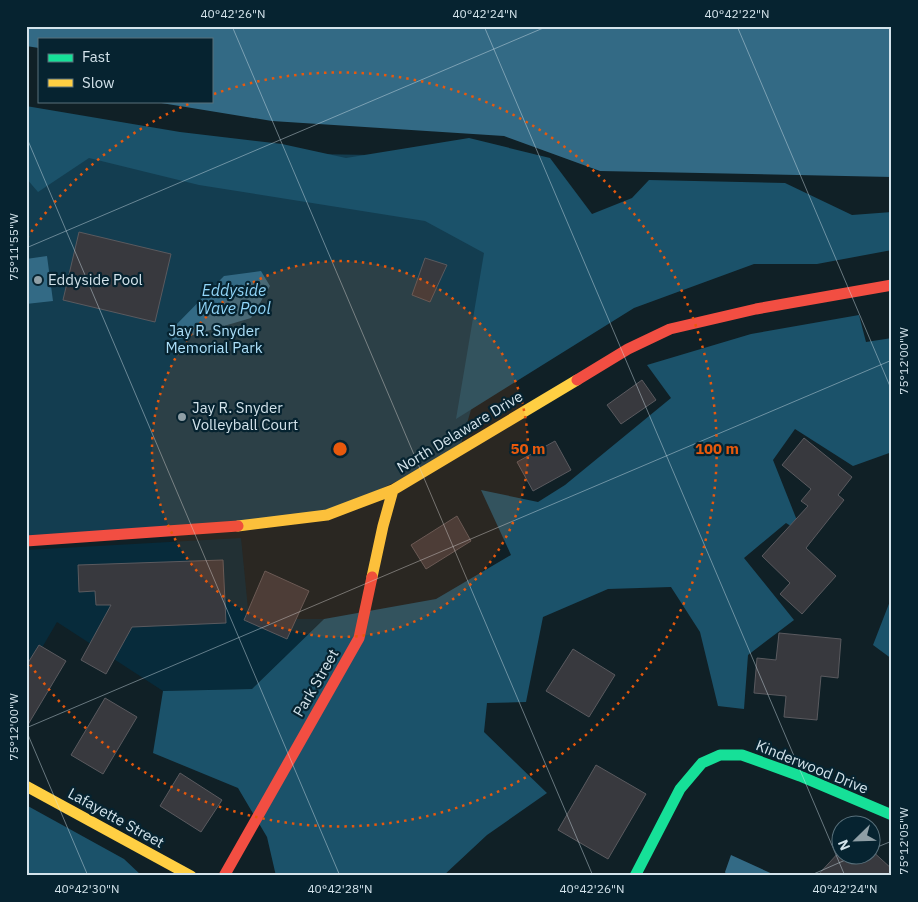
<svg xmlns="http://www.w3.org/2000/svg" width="918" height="902" viewBox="0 0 918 902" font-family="'IBM Plex Sans',sans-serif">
<rect width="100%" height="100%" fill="#102026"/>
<path fill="#072b3b" d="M241,538L249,619H324L252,689L163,691L57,622L26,675V550Z"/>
<path fill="#133d50" d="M26,149L489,157L497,320L459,451L327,515L26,541Z"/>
<path fill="#1b526a" d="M26,106L180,132L282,144L346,158L469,138L550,158L592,214L632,198L649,180L785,183L852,215L892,212V250L817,264H754L634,308L456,419L484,253L425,221L199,185L89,158L38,192L26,178Z
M859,315L866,342L892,338V452L853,466L795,429L773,460L802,533L786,523L744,558L794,620L748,655L744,709L718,706L700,632L671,587L608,589L543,617L526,702L487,703L484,732L547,793L487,835L443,876H276L267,837L238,788L153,753L163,691L252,689L324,619L436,599L511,555L481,490L538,502L565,485L671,398L647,365L751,334Z
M892,596V659L873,645Z
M26,805L124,859L142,876H33L26,873Z"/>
<path fill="#336a85" d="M26,26H892V177L600,171L504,136L272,121L149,101H211V39H39V48L26,46Z
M47,256L53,301L26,304V259Z
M261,271L270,286L251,318L173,341L170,331L224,276Z
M731,855L777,876H727L725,872Z"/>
<path fill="#38393e" stroke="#5a5a5f" d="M79,232L171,254L155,322L63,300Z
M425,258L447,265L430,302L412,295Z
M642,380L656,400L621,424L607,405Z
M804,438L852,477L838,495L844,500L806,548L836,576L802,614L780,594L790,583L762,556L808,506L801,501L811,489L782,465Z
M555,441L571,470L533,491L517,462Z
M457,516L471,541L426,569L411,545Z
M223,560L226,623L132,627L106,674L81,660L111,605H96L95,591L79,592L78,565Z
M265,571L309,591L287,639L244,620Z
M779,633L841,639L838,678L821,676L817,720L784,717L786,696L754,693L757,658L776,660Z
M39,645L66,661L26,728V666Z
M573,649L615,675L589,717L546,691Z
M105,698L137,717L103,774L71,755Z
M596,765L646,794L608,859L558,830Z
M180,773L222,800L201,832L160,806Z
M870,849L892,869V876H817L840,851V854H870Z"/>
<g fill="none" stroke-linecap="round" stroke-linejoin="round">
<path stroke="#16e098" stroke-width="11" d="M635,876L680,789L702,763L720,755H742L800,776L892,815"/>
<path stroke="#ffcf43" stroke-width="11" d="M238,526L327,515L393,490L577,380
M372,577L383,526L393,490
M26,786L191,876"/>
<path stroke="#f24e42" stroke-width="11" d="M577,380L628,349L670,329L756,309L892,285
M26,541L238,526
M224,876L359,638L372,577"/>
</g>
<path fill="none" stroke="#d3e3eb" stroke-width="1" stroke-opacity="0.45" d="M232,26L593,876M484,26L845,876M737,26L892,391M26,136L340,876M26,248L548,26M26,728L892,360M26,730L88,876M870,850L892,841M809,876L859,854"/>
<circle cx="340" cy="449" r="188" fill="#e8590c" fill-opacity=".12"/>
<g fill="none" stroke="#e8590c" stroke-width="2.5" stroke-dasharray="2.5 5">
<circle cx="340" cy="449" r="188"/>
<path d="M27 238A377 377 0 0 1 193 102M214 94A377 377 0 1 1 27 660"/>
</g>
<g fill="#8f9fa6" stroke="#062330" stroke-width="2">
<circle cx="38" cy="280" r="5"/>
<circle cx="182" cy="417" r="5"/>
</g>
<g text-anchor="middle" stroke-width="4.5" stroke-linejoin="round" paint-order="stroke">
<g font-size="15" fill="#d3e3eb" stroke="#062330" text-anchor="start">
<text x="48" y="285">Eddyside Pool</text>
<text x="192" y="413">Jay R. Snyder<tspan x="192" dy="17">Volleyball Court</tspan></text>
</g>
<g font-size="15" fill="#ade0fa" stroke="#062330">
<text x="214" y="336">Jay R. Snyder<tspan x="214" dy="17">Memorial Park</tspan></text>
</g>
<g font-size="15" fill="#d3e3eb" stroke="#062330">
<text transform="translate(460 432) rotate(-31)" y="5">North Delaware Drive</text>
<text transform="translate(316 683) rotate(-60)" y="5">Park Street</text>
<text transform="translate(812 767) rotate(22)" y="5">Kinderwood Drive</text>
<text transform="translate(116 818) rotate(29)" y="5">Lafayette Street</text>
</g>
<g font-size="16" font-style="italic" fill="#91d5f8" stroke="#062330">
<text x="234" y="296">Eddyside<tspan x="234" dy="18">Wave Pool</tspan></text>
</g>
</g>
<circle cx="340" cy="449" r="8" fill="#e8590c" stroke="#062330" stroke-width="2.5"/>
<g font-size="15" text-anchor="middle" font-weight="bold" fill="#e8590c" stroke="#062330" stroke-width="4.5" stroke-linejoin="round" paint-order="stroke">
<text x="528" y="454">50 m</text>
<text x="717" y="454">100 m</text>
</g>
<rect width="918" height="902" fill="none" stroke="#062330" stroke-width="55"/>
<rect x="38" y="38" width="175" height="65" fill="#062330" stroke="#58707b"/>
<rect x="48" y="54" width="25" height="8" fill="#16e098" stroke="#58707b"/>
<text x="82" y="62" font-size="15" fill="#d3e3eb">Fast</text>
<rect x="48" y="79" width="25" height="8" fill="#ffcf43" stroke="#58707b"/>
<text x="82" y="88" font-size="15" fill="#d3e3eb">Slow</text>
<g transform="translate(856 840) rotate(247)"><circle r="24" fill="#062330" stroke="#58707b"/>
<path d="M0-4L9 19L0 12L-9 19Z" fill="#8f9fa6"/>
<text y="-8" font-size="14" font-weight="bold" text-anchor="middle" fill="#d3e3eb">N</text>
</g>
<rect x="28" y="28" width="862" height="846" fill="none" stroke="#d3e3eb" stroke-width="2"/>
<g font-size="12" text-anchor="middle" fill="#d3e3eb">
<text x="233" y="18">40°42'26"N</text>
<text x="485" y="18">40°42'24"N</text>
<text x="737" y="18">40°42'22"N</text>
<text transform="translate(14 247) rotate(-90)" y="4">75°11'55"W</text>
<text transform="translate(904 361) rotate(-90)" y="4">75°12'00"W</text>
<text transform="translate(14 727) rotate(-90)" y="4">75°12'00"W</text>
<text transform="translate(904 841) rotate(-90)" y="4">75°12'05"W</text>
<text x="87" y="893">40°42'30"N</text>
<text x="340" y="893">40°42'28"N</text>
<text x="592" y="893">40°42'26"N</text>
<text x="845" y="893">40°42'24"N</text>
</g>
</svg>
